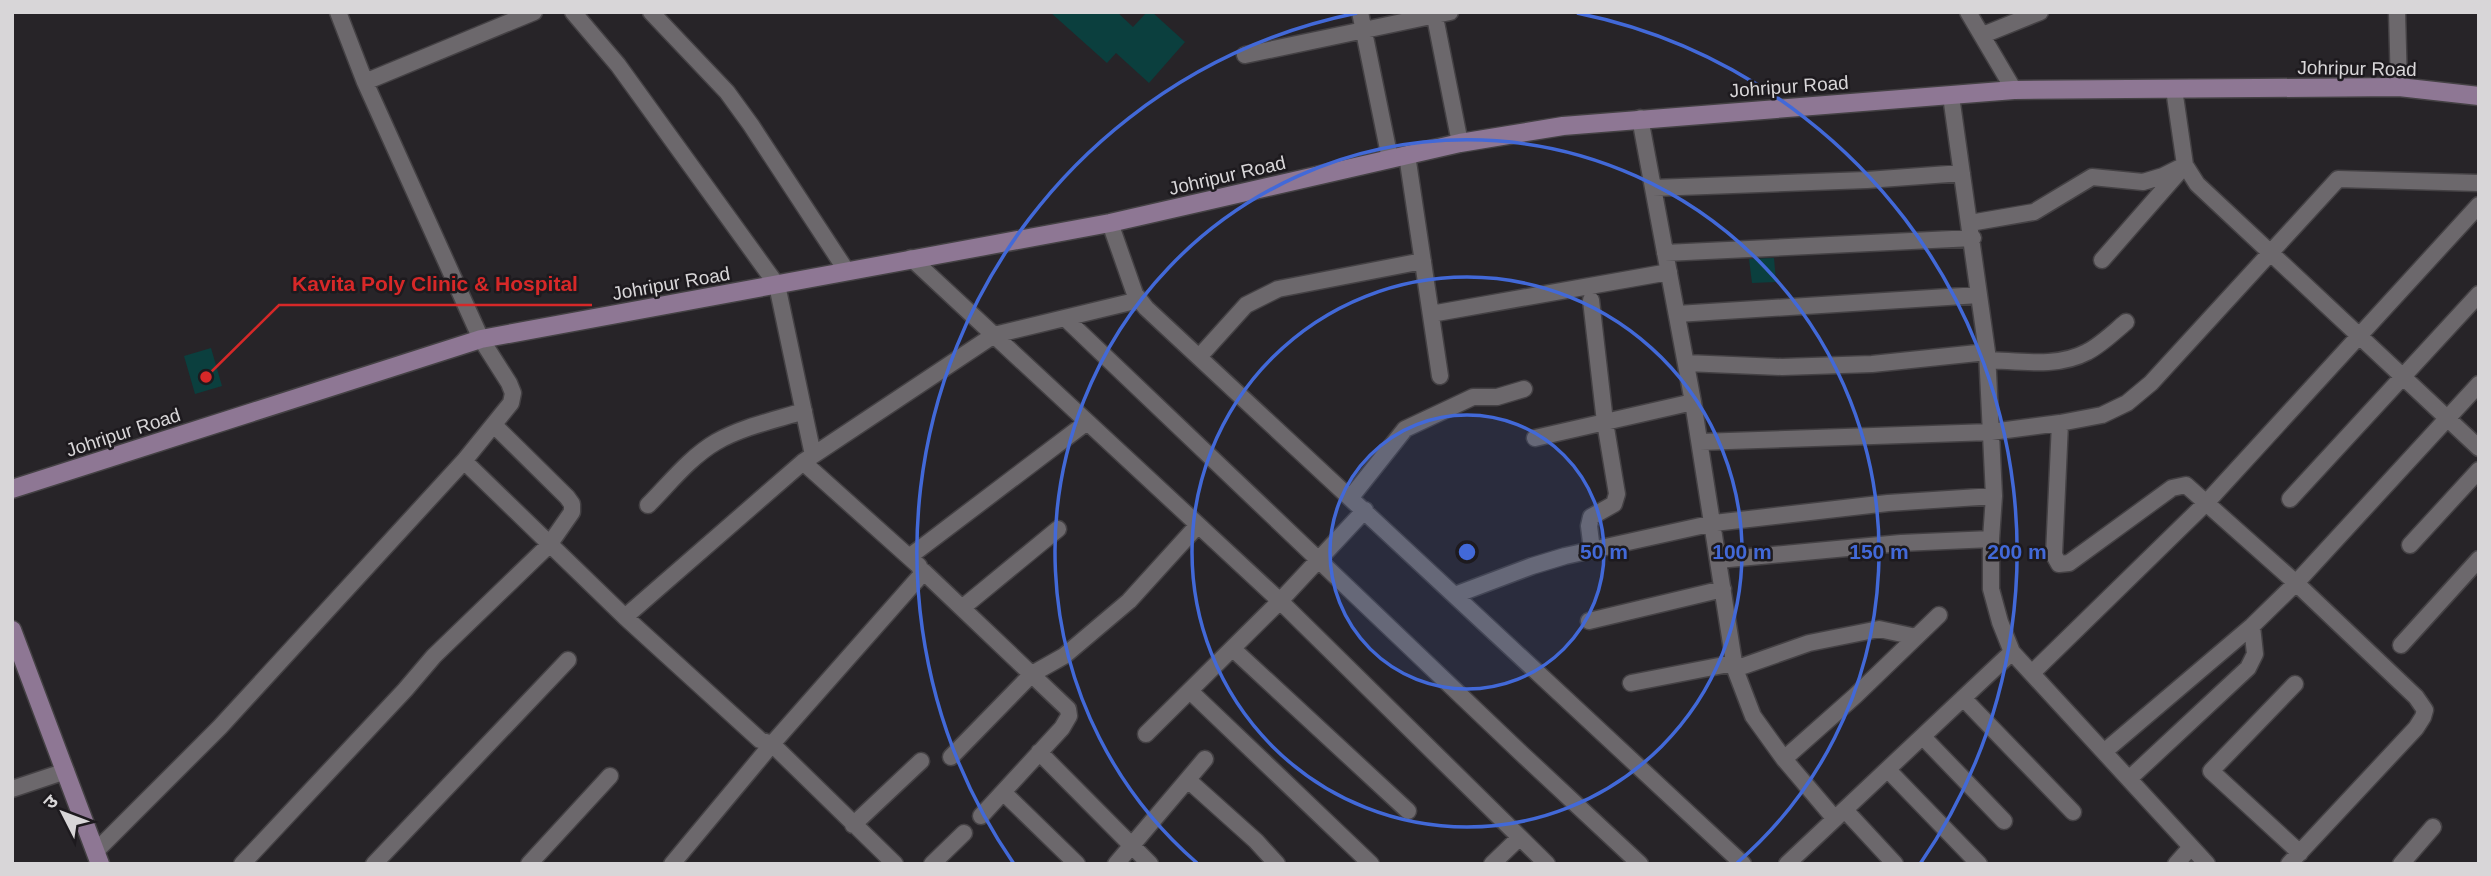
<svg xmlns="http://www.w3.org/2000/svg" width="2491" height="876" viewBox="0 0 2491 876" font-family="Helvetica,'Noto Sans Devanagari',sans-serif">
<rect width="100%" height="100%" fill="#272428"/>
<path fill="#0b3f3e" d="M1050,12H1117L1133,27L1147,12H1152L1185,42L1149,83L1116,53L1107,63Z
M1774,258L1776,282L1752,283L1749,259Z
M211,348L222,386L195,394L184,356Z"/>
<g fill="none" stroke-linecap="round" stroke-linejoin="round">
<defs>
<path id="street" d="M573,12L618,65L777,285L813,455
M651,12L727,92L751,125L846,270
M1360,12L1390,159
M1434,12L1460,143
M1968,12L2014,90
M2397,12L2399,87
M1983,35L2040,12
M1245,55L1450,12
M365,82L534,12
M2174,89L2185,165L2197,184L2479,448
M1951,96L1987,352L1994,496L1991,539V589L2000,622L2012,652L2207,864
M1640,118L1693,402L1735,669L1753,716L1784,759L1835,819
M1407,155L1440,376
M1653,188L1867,180L1962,173
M1110,223L1135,294L1146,308L1743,864
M1970,223L2034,212L2092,177L2143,182L2163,176L2185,165
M1665,253L1973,238
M911,258L1280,601L1547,864
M2102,260L2179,172
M1591,300L1605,422L1617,494L1614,504L1591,517L1589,526L1592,550
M1431,314L1669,272
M1677,314L1979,295
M1066,319L1521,753L1640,864
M1199,357L1246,305L1278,289L1423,261
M1988,360C2020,361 2057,368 2087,352C2101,345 2114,332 2126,322
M1686,363L1782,367L1872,364L1987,352
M2060,423L2054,555L2059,564L2069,563L2172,488L2186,485L2296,583L2416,697L2425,710L2423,717L2416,728L2289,864
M1535,438L1693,402
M1700,442L1991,432L2060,423L2102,415L2127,403L2151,383L2338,179L2479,183
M464,461L625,617L760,740L772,744L895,864
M1351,497L1405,429L1473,397H1497L1524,389
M2290,499L2479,294
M648,505C669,484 690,457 716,442C742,427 775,420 804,411
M2410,545L2479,470
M909,557L1087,422
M1718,560L1901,543L1991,539
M923,571L1068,709L1069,716L1062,728L981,816
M1455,595L1532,566L1565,556L1714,523L1888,503L1994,496
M962,608L1058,529
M625,617L803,462L994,335L1139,300
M1589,621L1723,589
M2401,645L2479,559
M1233,649L1408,811
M1735,669L1809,643L1879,629L1916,637
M2032,673L2207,502L2479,205
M1631,683L1734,663
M2295,684L2211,771L2300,853
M1191,692L1371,864
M1963,698L2073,812
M1146,734L1280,601L1365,510
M1923,737L2004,821
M2105,751L2252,626L2296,583L2479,384
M1039,752L1150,864
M951,757L1032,674L1064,656L1129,601L1198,525
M1784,759L1855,696L1939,615
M1888,770L1979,864
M2130,778L2248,668L2255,654L2252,626
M1188,780L1256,841L1277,864
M12,789L66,771
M1003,792L1077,864
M1845,810L1895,864
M853,825L921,761
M95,852L220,727L464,461L511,403L513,393L509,383L481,339L365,82L338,12
M242,864L405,690L434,656L549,545L572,512V504L567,497L495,426
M374,864L568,660
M529,864L610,776
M672,864L772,744L922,574L919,566L803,462
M932,864L964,833
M1116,864L1205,759
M1492,864L1519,838
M1787,864L2012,652
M2176,864L2191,847
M2401,864L2433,827"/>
<path id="secondary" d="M12,489L481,339L1110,223L1460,143L1563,126L2014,90L2399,87L2479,96
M12,630L100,864"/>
</defs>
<use href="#street" stroke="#444144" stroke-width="19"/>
<use href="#secondary" stroke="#444144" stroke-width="21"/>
<use href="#street" stroke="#6c686c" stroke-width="16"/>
<use href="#secondary" stroke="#8e7794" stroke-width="18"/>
</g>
<circle cx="1467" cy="552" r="137" fill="#4269d8" fill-opacity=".12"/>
<g fill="none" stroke="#4269d8" stroke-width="3.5">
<circle cx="1467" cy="552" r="137"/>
<circle cx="1467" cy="552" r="275"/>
<path d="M1197 863A412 412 0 1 1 1737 863"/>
<path d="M1014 864A550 550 0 0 1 1357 13M1577 13A550 550 0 0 1 1920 864"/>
</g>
<g text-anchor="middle" stroke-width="5" stroke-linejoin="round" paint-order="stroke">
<g font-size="19" fill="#d8d6d8" stroke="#1d1a1e">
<text transform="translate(2357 68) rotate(1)" y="7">Johripur Road</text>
<text transform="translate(1789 86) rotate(-4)" y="7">Johripur Road</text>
<text transform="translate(1227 175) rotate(-13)" y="7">Johripur Road</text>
<text transform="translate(671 283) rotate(-10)" y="7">Johripur Road</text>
<text transform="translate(123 432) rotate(-18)" y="7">Johripur Road</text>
</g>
</g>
<circle cx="1467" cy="552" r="10" fill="#4269d8" stroke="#1d1a1e" stroke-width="3.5"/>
<g font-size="21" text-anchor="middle" font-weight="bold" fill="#4269d8" stroke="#1d1a1e" stroke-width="5" stroke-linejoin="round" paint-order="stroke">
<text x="1604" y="559">50 m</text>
<text x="1742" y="559">100 m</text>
<text x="1879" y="559">150 m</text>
<text x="2017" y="559">200 m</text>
</g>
<path fill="none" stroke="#d62828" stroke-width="2.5" d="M206 377L279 305H592"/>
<circle fill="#d62828" stroke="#1d1a1e" stroke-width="2.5" cx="206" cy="377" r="7"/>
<g font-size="21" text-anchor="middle" font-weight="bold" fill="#d62828" stroke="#1d1a1e" stroke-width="5" stroke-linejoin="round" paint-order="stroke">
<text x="435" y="291">Kavita Poly Clinic &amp; Hospital</text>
</g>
<rect width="2491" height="876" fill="none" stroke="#d8d6d8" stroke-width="28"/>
<g transform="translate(63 813) rotate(312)" stroke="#1d1a1e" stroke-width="5" paint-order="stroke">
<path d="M0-5L12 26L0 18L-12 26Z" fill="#d8d6d8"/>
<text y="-10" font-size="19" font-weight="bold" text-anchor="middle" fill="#d8d6d8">उ</text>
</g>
</svg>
